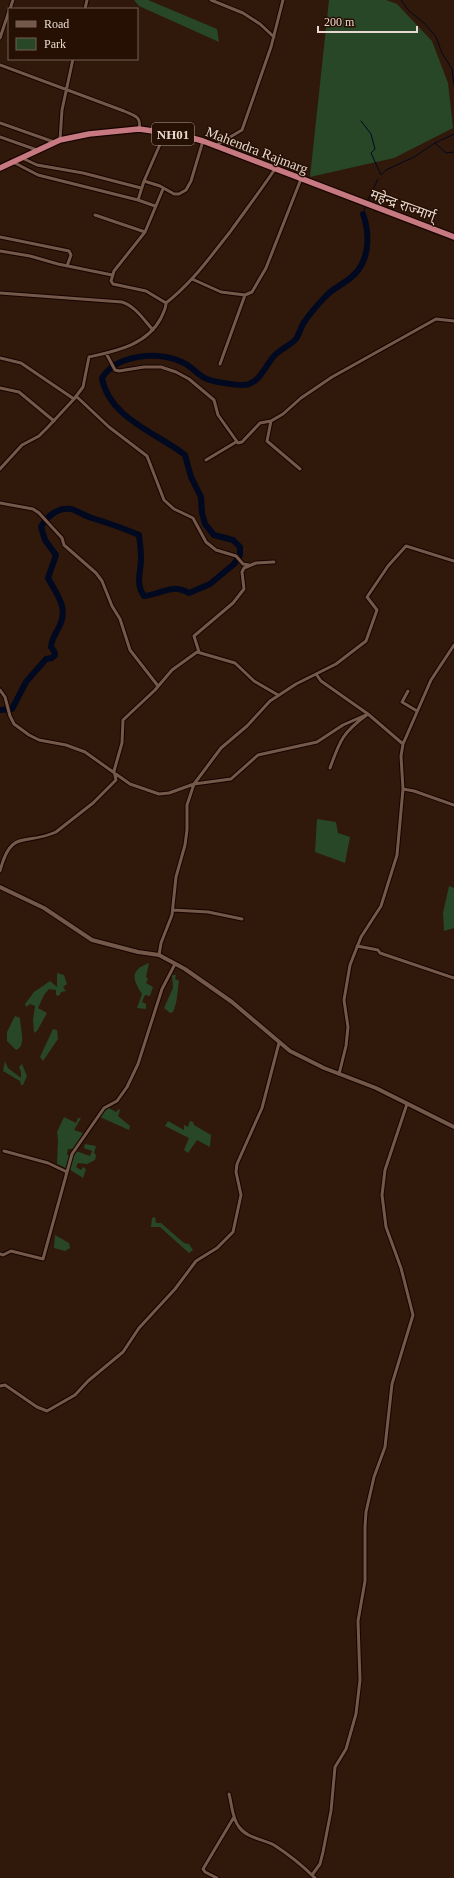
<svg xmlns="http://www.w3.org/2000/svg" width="454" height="1878" viewBox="0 0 454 1878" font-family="'Times New Roman','Noto Sans Devanagari',serif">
<rect width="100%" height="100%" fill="#30180b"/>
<path fill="#284727" d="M134,0H148L217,29L219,42L139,6Z
M329,0H386L397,4L432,41L448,83L453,128L394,158L310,177Z
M317,819L336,822L338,833L350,837L345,863L315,852Z
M449,886L454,888V928L444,931L443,913Z
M149,963L146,977L148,979L146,983L153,987L150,996L145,995L142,1002L146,1004V1009L137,1008L142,994C132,979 130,970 149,963Z
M57,973L64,975L67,984L63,987L66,991L61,992L59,996L56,995V990L49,989L44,995L38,1008L47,1013L37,1031L34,1033L33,1020L35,1006L30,1004L26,1007L25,1004L34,992L50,981L57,987Z
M172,975H176L175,979L179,981C177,992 178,1001 173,1012L170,1013L164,1008L173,988Z
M15,1016L20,1018C20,1028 27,1046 16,1050L7,1041V1032Z
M53,1029L57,1030L58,1039L43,1061L40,1057Z
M5,1061L8,1068L21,1078V1072L19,1067L22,1064L27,1076L23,1085H21L20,1081L3,1071Z
M107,1107L116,1112L119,1109L120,1110L118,1116L130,1126L129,1130L100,1117Z
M64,1117L76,1123L78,1118H81L74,1130L83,1133L74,1149H68L67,1154L70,1157L66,1168L57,1164L58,1140L57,1132Z
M168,1121L184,1130V1125L188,1127L190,1121L193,1122L194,1125L211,1135L210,1147L197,1140L188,1153L184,1150L189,1138L165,1126Z
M85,1144L96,1146L94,1153L96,1155L95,1160L87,1164L78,1163L76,1167L81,1170L83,1167L86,1169L83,1178L69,1169L76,1151L90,1156L92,1151L84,1148Z
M155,1217L156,1223H161L184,1243L189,1244L193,1250L189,1253L160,1227H151L152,1218Z
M55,1235L69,1243L70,1248L65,1251L54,1248Z"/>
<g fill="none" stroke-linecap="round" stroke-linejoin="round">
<path stroke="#00091f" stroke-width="1" d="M401,0L409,11L424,23L436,37L442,53L452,69L454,85
M361,121L371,134L375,149L371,153L381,175L386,170L414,157L435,143L446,153L454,152
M435,143L454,134
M367,202L378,179
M363,214L366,205"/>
<path stroke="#00091f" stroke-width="6" d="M0,710L12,709L26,682L46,659L52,658L55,655L54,651L51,647C52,638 55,635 59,627C69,608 57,595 48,578L56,555L45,540L41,527C47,516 58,507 71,509C78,511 85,516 92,518C108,523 123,528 139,535C140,543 141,551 141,558C141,573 135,583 144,596C163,594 170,583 189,593L210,584L234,564L240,555V547L233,540L214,535L205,524L202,513L201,497L191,477L185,455C157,433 109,418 102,378C117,354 158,351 182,362C192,366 198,376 207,379C214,382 235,385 243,385C260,385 265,365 275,355C281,349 289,346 295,340C299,336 300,329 303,324C310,313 319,303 328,294C338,285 351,281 359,269C370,253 369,231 363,214"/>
<defs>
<path id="minor" d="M211,0L243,13L260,24L274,37
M10,9L13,0
M85,9L87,0
M0,38L9,11
M0,65L124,111C134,116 142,116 139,129
M0,123L54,142
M165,133L144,181L160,186L174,194H179L186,190L191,181L203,141
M0,137L37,150
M60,140L62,110L73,59
M215,146L242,130L271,47L283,0
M22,158L37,165L83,173L141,188
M13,162L38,175L138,200
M144,181L138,200L155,206
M163,189L145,232L114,271L111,281L113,284L146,291L166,303
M95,215L145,232
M0,237L69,251L71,255L67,266
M0,251L30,256L58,264L112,275
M192,279L221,292L245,295L252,292L266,268L301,179
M0,293L122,302C135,306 144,320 153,330
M106,353L115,370L119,371L144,367H161L176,372L189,379L214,400L218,415L238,443L242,442L260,423L271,421L283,414L301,398L332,377L436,319L454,321
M0,358L21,363L74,399
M220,364L245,295
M0,388L19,392L54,421
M76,396L109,427L147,456L164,500L174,509L193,518L206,542L216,550L236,556L243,564L249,565
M271,421L267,441L300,469
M206,460L236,442
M0,469L22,445L39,436L48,427L74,399L83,387L89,357C116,351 147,345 161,318C163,313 166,309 166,303C192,283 210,257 230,232C245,211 261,190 275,169
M0,503L33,509L39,513L62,538L64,545L96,573L102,581L112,606L120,619L130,650L158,686
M199,652L194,636L233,603L244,589L242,572L244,568L256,563L274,562
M0,690L5,697L10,716L14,724L29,735L39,740L66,745L85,752L130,784L159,794L169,793L194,784L231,779L258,755L317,742L343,725L368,714L321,681L316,674
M408,691L402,702L417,711
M330,768C340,740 343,732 368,714L403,744
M403,789L414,791L454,805
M0,871C11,828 25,846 56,832L93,803L116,780L114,771L122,743L123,720L155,690L172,670L197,652L235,663L254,681L278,695
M173,910L208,912L242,919
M357,946L378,950L380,953L454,978
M159,955L161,943L172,915L176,877L185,845L187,830V805L194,784L221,748L247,726L270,701L296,684L336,664L366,641L377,610L367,597L388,566L406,546L454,561
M339,1074L346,1046L348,1027L344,1000L350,965L361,937L381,906L397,855L403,789L401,756L403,744L431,680L454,645
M4,1151L48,1163L67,1172
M0,1254L3,1255L11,1251L43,1259L72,1154L104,1108L117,1101L127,1087L138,1064L162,989L175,964
M0,1386L5,1385L37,1407L47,1411L75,1395L88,1381L123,1352L139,1328L175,1289L196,1261L217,1248L233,1232L241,1195L236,1172L237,1164L262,1108L279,1043
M229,1794C232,1805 232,1818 239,1827C247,1838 262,1839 274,1845C288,1854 303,1866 315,1878
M312,1875L320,1864L323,1852L331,1811L335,1767L346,1749L356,1714L360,1680L358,1621L365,1581V1527L366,1512L374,1477L385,1447L392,1384L413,1315L401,1268L386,1227L382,1195L385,1170L407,1104
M217,1878L205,1872L203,1869L234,1817"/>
<path id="tertiary" d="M0,887L44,908L92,940L138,952L159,955L185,969L232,1002L290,1051L324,1068L376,1088L454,1127"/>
<path id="trunk" d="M0,168L60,140L89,134L139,129L181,135L203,141L454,237"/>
</defs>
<use href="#minor" stroke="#170300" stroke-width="5"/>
<use href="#tertiary" stroke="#170300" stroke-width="6"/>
<use href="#trunk" stroke="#170300" stroke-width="8"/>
<use href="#minor" stroke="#745849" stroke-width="3"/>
<use href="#tertiary" stroke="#745849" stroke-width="4"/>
<use href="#trunk" stroke="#c67980" stroke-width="5.5"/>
</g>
<g text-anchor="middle" stroke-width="3" stroke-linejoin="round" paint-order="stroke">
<rect fill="#260f03" stroke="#ae9c92" stroke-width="1" x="152" y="123" width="42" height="22" rx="3"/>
<g font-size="13" font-weight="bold" fill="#e9d8cf">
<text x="173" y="139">NH01</text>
</g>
<g font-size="14" fill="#e9d8cf" stroke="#260f03">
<text transform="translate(257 150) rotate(21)" y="5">Mahendra Rajmarg</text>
<text transform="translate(403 205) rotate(20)" y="5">महेन्द्र राज्मार्ग्</text>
</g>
</g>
<rect x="8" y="8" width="130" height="52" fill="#260f03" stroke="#745f55"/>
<rect x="16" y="21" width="20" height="6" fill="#745849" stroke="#745f55"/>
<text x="44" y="28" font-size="12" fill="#e9d8cf">Road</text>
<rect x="16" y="38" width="20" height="12" fill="#284727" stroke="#745f55"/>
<text x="44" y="48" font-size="12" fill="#e9d8cf">Park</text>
<path d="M318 26v6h99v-6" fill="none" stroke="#e9d8cf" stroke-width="2"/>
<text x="324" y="26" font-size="12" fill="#e9d8cf" stroke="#260f03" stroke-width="3" paint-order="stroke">200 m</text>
</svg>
